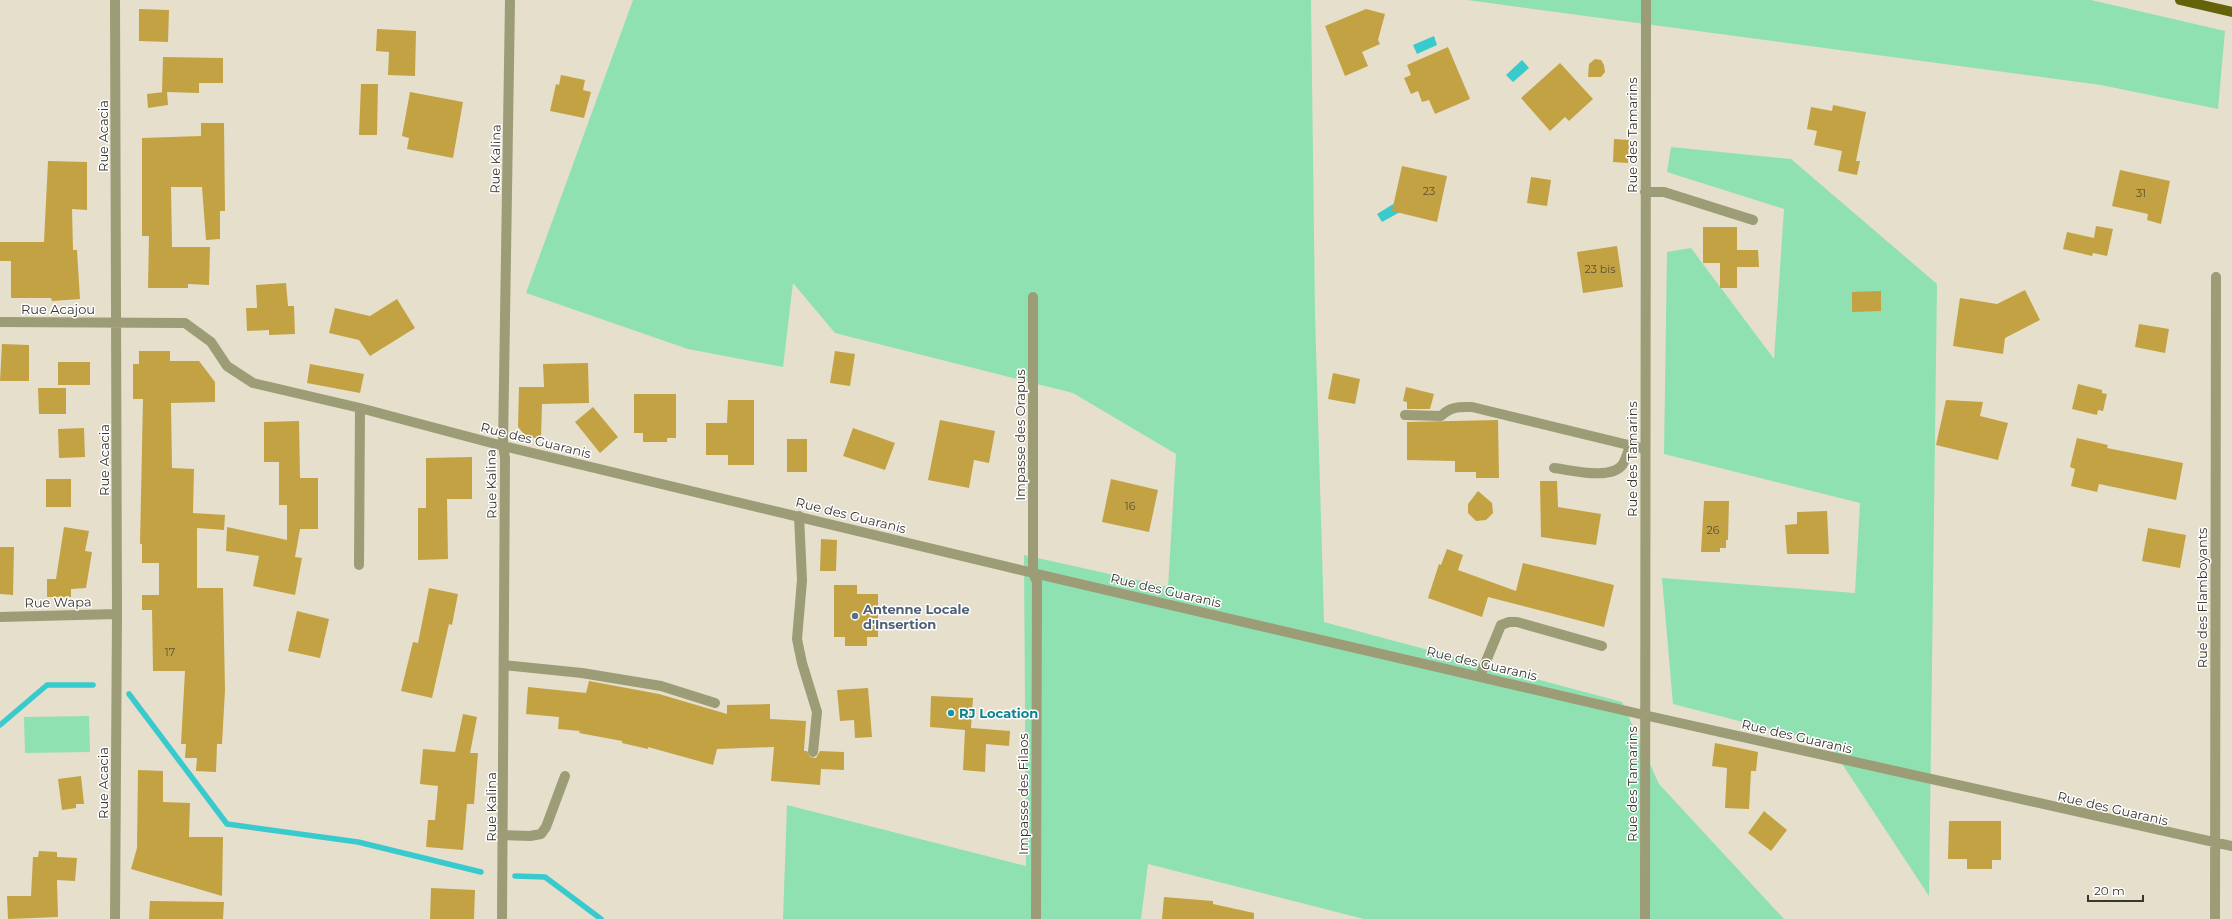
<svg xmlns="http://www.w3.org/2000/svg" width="2232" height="919" viewBox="0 0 2232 919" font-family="Montserrat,sans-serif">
<rect width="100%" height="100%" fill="#e6dfcc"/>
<path fill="#8fe1b2" d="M633,0H1311L1315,314L1324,622L1622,702L1659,784L1784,919H1364L1148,864L1141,919H783L787,805L1026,866L1024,555L1168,587L1176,454L1073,393L835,333L793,283L783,367L688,349L526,293Z
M1467,0H2091L2225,31L2218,109L2101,85Z
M1671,147L1791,159L1937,284L1929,896L1829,744L1673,704L1662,578L1855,593L1860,503L1664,454L1667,252L1691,248L1774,359L1784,209L1667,172Z
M89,716L90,752L25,753L24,717Z"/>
<path fill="#38cacd" d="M1434,36L1437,45L1417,54L1413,45Z
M1522,60L1529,68L1513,82L1506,75Z
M1395,203L1400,212L1382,222L1377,214Z"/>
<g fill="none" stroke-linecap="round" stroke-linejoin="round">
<path stroke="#38cacd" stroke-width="5.5" d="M129,694L227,824L358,842L481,872
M0,725L47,685H93
M515,876L545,877L601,919"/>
</g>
<path fill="#c3a244" d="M139,9L169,10L168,42L139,41Z
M1366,9L1385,14L1378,40L1380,44L1362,52L1368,66L1345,76L1325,26Z
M377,29L416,31L415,76L388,75L389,52L376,51Z
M1448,47L1470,99L1435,114L1429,100L1422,102L1418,91L1411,94L1404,78L1411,75L1407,65Z
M163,57L223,58V83H199V93L167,92L168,105L148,108L147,94L164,92H162Z
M1595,59L1601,60L1604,65L1605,72L1601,77H1588L1589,64Z
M1560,63L1593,99L1569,121L1565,117L1550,131L1521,98Z
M561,75L585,80L583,90L591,92L584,118L550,111L556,84L559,85Z
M361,84H378L377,135H359Z
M410,92L463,102L453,158L407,149L409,138L402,136Z
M1833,105L1866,112L1856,161H1860L1857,175L1838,171L1842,151L1814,145L1817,131L1807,129L1811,107L1832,111Z
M201,123H224L225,211H220V239L206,240L202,187H171L172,247H210L209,285L188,284V288H148L149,236H142V138L201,136Z
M1614,139L1629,140L1628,163L1613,162Z
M48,161L87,162V210L72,209L73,250H77L80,299L52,301L51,298H11V261H0V242H44Z
M1402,166L1447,176L1437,222L1392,211Z
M2120,170L2170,181L2161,224L2147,220L2148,214L2112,206Z
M1531,177L1551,180L1547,206L1527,203Z
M2096,226L2113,229L2107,256L2093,253L2092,256L2063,249L2067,232L2094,238Z
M1703,227H1737V250H1758L1759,267H1737V288H1720V263H1703Z
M1617,246L1623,287L1583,293L1577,252Z
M286,283L288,306H294L295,334L269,335V330L247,331L246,308H257L256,285Z
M2025,290L2040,320L2005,338L2003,354L1953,346L1960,298L1997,304Z
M1881,291V311L1852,312V292Z
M397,299L415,328L370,356L359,340L329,333L335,308L370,316Z
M2139,324L2169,329L2165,353L2135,347Z
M2,344L29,345V381H0Z
M139,351H170V361H199L215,382V402L171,403L172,468L194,469L193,513L225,515L224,530L197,528V588H223L225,690L222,744H217L216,772L196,771L197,758H185L186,744H181L185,671H153L152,610H142V595H159V563H142V544H140L143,399H133V364H139Z
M835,351L855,354L850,386L830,383Z
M58,362H90V385H58Z
M588,363L589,403L542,404L541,438H530L523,433L518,427L519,387H544L543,364Z
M310,364L364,374L360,393L307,383Z
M1333,373L1360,379L1355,404L1328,399Z
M2078,384L2102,390V393L2107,394L2103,411L2098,410L2097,415L2072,409Z
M1406,387L1434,394L1430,409H1407V402L1403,401Z
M38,388H66V414H39Z
M634,394H676V438H667V442H643V433H634Z
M728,400H754V465H728V455H706V423H727Z
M1946,400L1983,402L1980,416L2008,423L1998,460L1936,445Z
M593,407L618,437L600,453L575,422Z
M940,420L995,431L989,463L974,460L969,488L928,480Z
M1498,420L1499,478H1476V472H1455V461L1407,460V422Z
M299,421L300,478H318V529H300L295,557L302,558L295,595L253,586L259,556L226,551L227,527L287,540V505H279V462H264V422Z
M84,428L85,457L59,458L58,429Z
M853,428L895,443L885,470L843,456Z
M2077,438L2108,445L2107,448L2183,463L2176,500L2099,484L2097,492L2071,486L2075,469L2070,467Z
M787,439H807V472H787Z
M472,457V499H447L448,559L418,560V508H426V458Z
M46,479H71V507H46Z
M1111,479L1158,490L1149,532L1102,522Z
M1540,481H1557L1558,507L1601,514L1596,545L1541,537Z
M1478,491L1492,503L1493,513L1486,520L1476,521L1468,513V504Z
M1704,501H1729L1728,540H1726V548H1720V552H1701Z
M1827,511L1829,554H1787L1785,525L1797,524V512Z
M64,527L89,531L85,551L92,552L86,588L71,589V597H47V579H56Z
M2148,528L2186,535L2180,568L2142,561Z
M821,539L837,540L836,571H820Z
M0,547H14L13,595L0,594Z
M1447,549L1463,555L1458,570L1516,591L1523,563L1614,585L1604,627L1488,597L1482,617L1428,598L1439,564L1441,565Z
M834,585H857V594H878V637H867V646H845V637H834Z
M429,588L458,594L452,625L449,624L432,698L401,691L413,642L418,643Z
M297,611L329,619L320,658L288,651Z
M589,681L659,694L727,714V705L770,704V719L806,721L804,751H807L810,757L816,758L820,751L844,752V770L821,769L820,785L771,781L774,747L717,749L713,765L648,747V749L622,743V741L579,733L580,731L558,729L559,717L526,714L528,687L586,693Z
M868,688L872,737L855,738L854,720L840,721L837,690Z
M931,696L973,698L971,728L1010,731L1009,746L986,744L985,772L963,770L965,730L930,727Z
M463,714L477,717L470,753H478L474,804H467L463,850L426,847L428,820H435L438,786L420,784L423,749L455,752Z
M1715,743L1758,752L1756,771H1751L1749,809L1725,808L1727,768L1712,766Z
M138,770L163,771V802L190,803L189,837H223L222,896L131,869L137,848Z
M81,776L84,804H76V808L62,810L58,779Z
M1764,811L1787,830L1771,851L1748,833Z
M1949,821H2001V860H1992V869H1967V859H1948Z
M39,851L57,852V857L77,858L75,881L57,880L58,917L8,919L7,896H31L33,857H38Z
M431,888L475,890L474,919H430Z
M1164,897L1213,901V904L1254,913V919H1162Z
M150,901L224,902L223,919H149Z"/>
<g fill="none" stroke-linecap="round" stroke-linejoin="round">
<path stroke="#9c9c76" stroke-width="10" d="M115,0L117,614L115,919
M1645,192H1664L1753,220
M1033,297V573L1037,582L1036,919
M0,322L185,323L211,342L227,366L253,383L360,408L503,446L1033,573L1644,715L2232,846
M1405,415L1441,416C1451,406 1459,407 1472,407L1645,449
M1554,468C1571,470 1612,481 1623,464C1626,458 1628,452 1630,446
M799,516L802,580L797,639L802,663L817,712L813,752
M359,565L360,408
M0,617L117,614
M504,665L582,673L661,686L715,703
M1480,676L1501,625L1509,622H1517L1602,646
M504,835L530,836L541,834L546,827L565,776
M502,919L505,458L503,446L510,0
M1645,919L1646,0
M2215,919L2216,277"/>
<path stroke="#65630a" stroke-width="10" d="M2180,0L2232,12"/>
</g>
<circle fill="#5c6f8a" stroke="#fff" stroke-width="1.5" cx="855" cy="616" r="4"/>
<circle fill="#0f9aa8" stroke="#fff" stroke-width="1.5" cx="951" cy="713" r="4"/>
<g text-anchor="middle" stroke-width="3" stroke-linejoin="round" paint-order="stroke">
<g font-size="11" fill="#5c5134">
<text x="1429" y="195">23</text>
<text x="2141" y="197">31</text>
<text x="1600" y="273">23 bis</text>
<text x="1130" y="510">16</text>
<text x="1713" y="534">26</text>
<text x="170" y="656">17</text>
</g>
<g font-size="13" fill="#39362f" stroke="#fff">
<text transform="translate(1632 135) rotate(-90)" y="5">Rue des Tamarins</text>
<text transform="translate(103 136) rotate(-90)" y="5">Rue Acacia</text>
<text transform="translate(495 159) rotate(-89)" y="5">Rue Kalina</text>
<text x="58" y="314">Rue Acajou</text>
<text transform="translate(1020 435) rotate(-90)" y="5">Impasse des Orapus</text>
<text transform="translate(536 440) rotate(14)" y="5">Rue des Guaranis</text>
<text transform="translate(1632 459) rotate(-90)" y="5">Rue des Tamarins</text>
<text transform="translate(104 460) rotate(-90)" y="5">Rue Acacia</text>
<text transform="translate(491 484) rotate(-91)" y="5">Rue Kalina</text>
<text transform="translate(851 515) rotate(14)" y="5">Rue des Guaranis</text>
<text transform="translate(1166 590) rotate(13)" y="5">Rue des Guaranis</text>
<text transform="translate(2202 598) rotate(-90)" y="5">Rue des Flamboyants</text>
<text transform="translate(58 602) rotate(-1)" y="5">Rue Wapa</text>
<text transform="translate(1482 663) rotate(13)" y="5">Rue des Guaranis</text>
<text transform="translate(1797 736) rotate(13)" y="5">Rue des Guaranis</text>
<text transform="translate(103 783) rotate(-90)" y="5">Rue Acacia</text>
<text transform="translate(1632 784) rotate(-90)" y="5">Rue des Tamarins</text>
<text transform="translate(1023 794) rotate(-90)" y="5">Impasse des Filaos</text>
<text transform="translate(491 807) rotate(-90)" y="5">Rue Kalina</text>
<text transform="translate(2113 808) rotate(13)" y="5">Rue des Guaranis</text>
</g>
<g font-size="13" font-weight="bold" fill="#4e5e75" stroke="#fff" text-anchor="start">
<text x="863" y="614">Antenne Locale<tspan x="863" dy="15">d'Insertion</tspan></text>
</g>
<g font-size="13" font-weight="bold" fill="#0d838f" stroke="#fff" text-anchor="start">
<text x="959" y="718">RJ Location</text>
</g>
</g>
<path d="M2088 895v6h55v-6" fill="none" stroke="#39362f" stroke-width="2"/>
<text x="2094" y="895" font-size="12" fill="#39362f" stroke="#ffffff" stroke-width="3" paint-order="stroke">20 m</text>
</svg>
